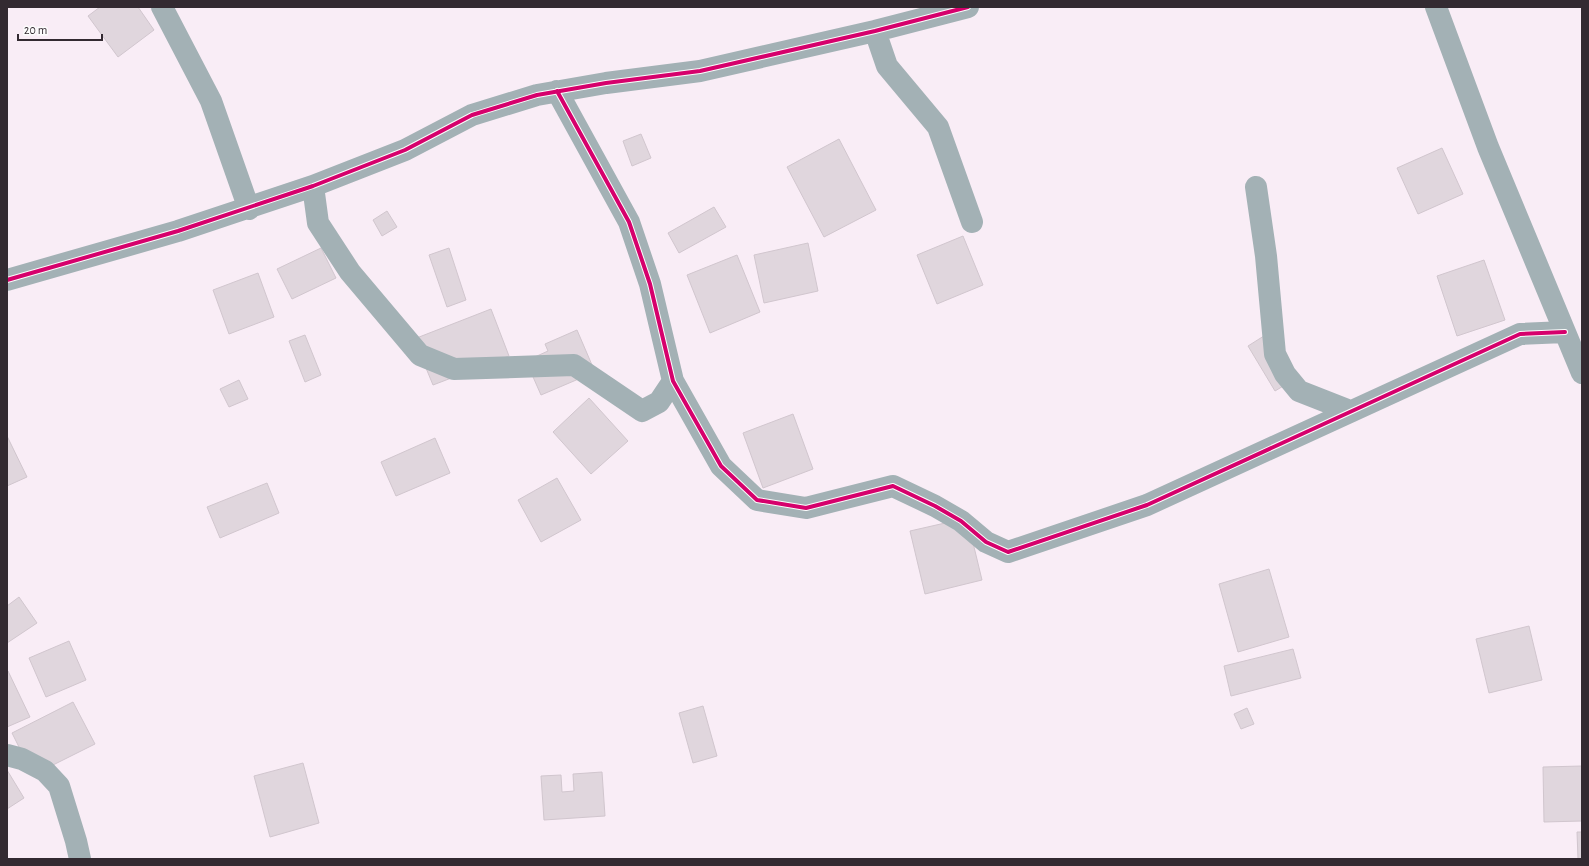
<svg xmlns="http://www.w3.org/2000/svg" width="1589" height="866" viewBox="0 0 1589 866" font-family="'Alegreya Sans',sans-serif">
<rect width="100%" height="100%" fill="#f9edf6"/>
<path fill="#e0d6dd" stroke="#d1c6ce" d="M100,7H138L154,30L118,57L88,16Z
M641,134L651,158L632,166L623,141Z
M839,139L876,210L824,237L787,167Z
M1442,148L1463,194L1418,214L1397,168Z
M714,207L726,227L679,253L668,233Z
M387,211L397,227L382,236L373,220Z
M963,236L983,285L937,304L917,255Z
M808,243L818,291L764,303L754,255Z
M321,248L336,278L292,299L277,269Z
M449,248L466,300L447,307L429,255Z
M737,255L760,312L710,333L687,275Z
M1484,260L1505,320L1457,336L1437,276Z
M258,273L274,317L229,334L213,290Z
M491,309L509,356L433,385L414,339Z
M577,330L595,372L541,395L526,361L548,351L545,344Z
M1267,334L1295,379L1275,391L1248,346Z
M305,335L321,375L305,382L289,341Z
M239,380L248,399L229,407L220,389Z
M589,398L628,441L591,474L553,432Z
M793,414L813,469L763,488L743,433Z
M7,436L27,477L7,486Z
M435,438L450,473L396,496L381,462Z
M557,478L581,520L541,542L518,500Z
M267,483L279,513L220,538L207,507Z
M967,518L982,580L925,594L910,531Z
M1269,569L1289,637L1238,652L1219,584Z
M19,597L37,623L7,643V606Z
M1529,626L1542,680L1489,693L1476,639Z
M69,641L86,680L46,697L29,658Z
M1293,649L1301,678L1231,696L1224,666Z
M7,671H8L30,717L7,727Z
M73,702L95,744L33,775L12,733Z
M703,706L717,756L693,763L679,713Z
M1247,708L1254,724L1241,729L1234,714Z
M303,763L319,823L270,837L254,776Z
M1582,766V821L1544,822L1543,767Z
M7,770L24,798L7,809Z
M602,772L605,816L544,820L541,776L561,775L562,792L574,791L573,774Z
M1577,832H1582V859H1578Z"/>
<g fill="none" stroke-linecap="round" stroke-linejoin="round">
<path stroke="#a3b1b5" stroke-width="22" d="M162,7L211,101L249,209
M1436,7L1488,147L1582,373
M875,31L887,66L938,127L972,222
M557,91L629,222L650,284L673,381L721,466L757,500L806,508L893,486L935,506L961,521L986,542L1008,552L1147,505L1520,334L1565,332
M313,186L318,223L350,272L420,355L454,369L574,365L642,411L659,402L673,381
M1256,187L1266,256L1275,354L1285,374L1299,391L1350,411
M7,280L178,231L313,186L405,150L472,115L537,95L606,83L700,71L875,31L968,7
M7,755L22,759L45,771L59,786L76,841L80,859"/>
<defs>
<path id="cycleway" d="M557,91L629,222L650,284L673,381L721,466L757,500L806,508L893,486L935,506L961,521L986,542L1008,552L1147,505L1520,334L1565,332
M7,280L178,231L313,186L405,150L472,115L537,95L606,83L700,71L875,31L968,7"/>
</defs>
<use href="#cycleway" stroke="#fcfcfc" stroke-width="6"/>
<use href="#cycleway" stroke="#d6006c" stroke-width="4"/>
</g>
<rect width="1589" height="866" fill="none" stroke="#332a31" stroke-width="16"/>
<path d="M18 34v6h84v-6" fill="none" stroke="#332a31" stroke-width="2"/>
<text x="24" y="34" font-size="12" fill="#332a31" stroke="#fcfcfc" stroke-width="3" paint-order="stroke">20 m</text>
</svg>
